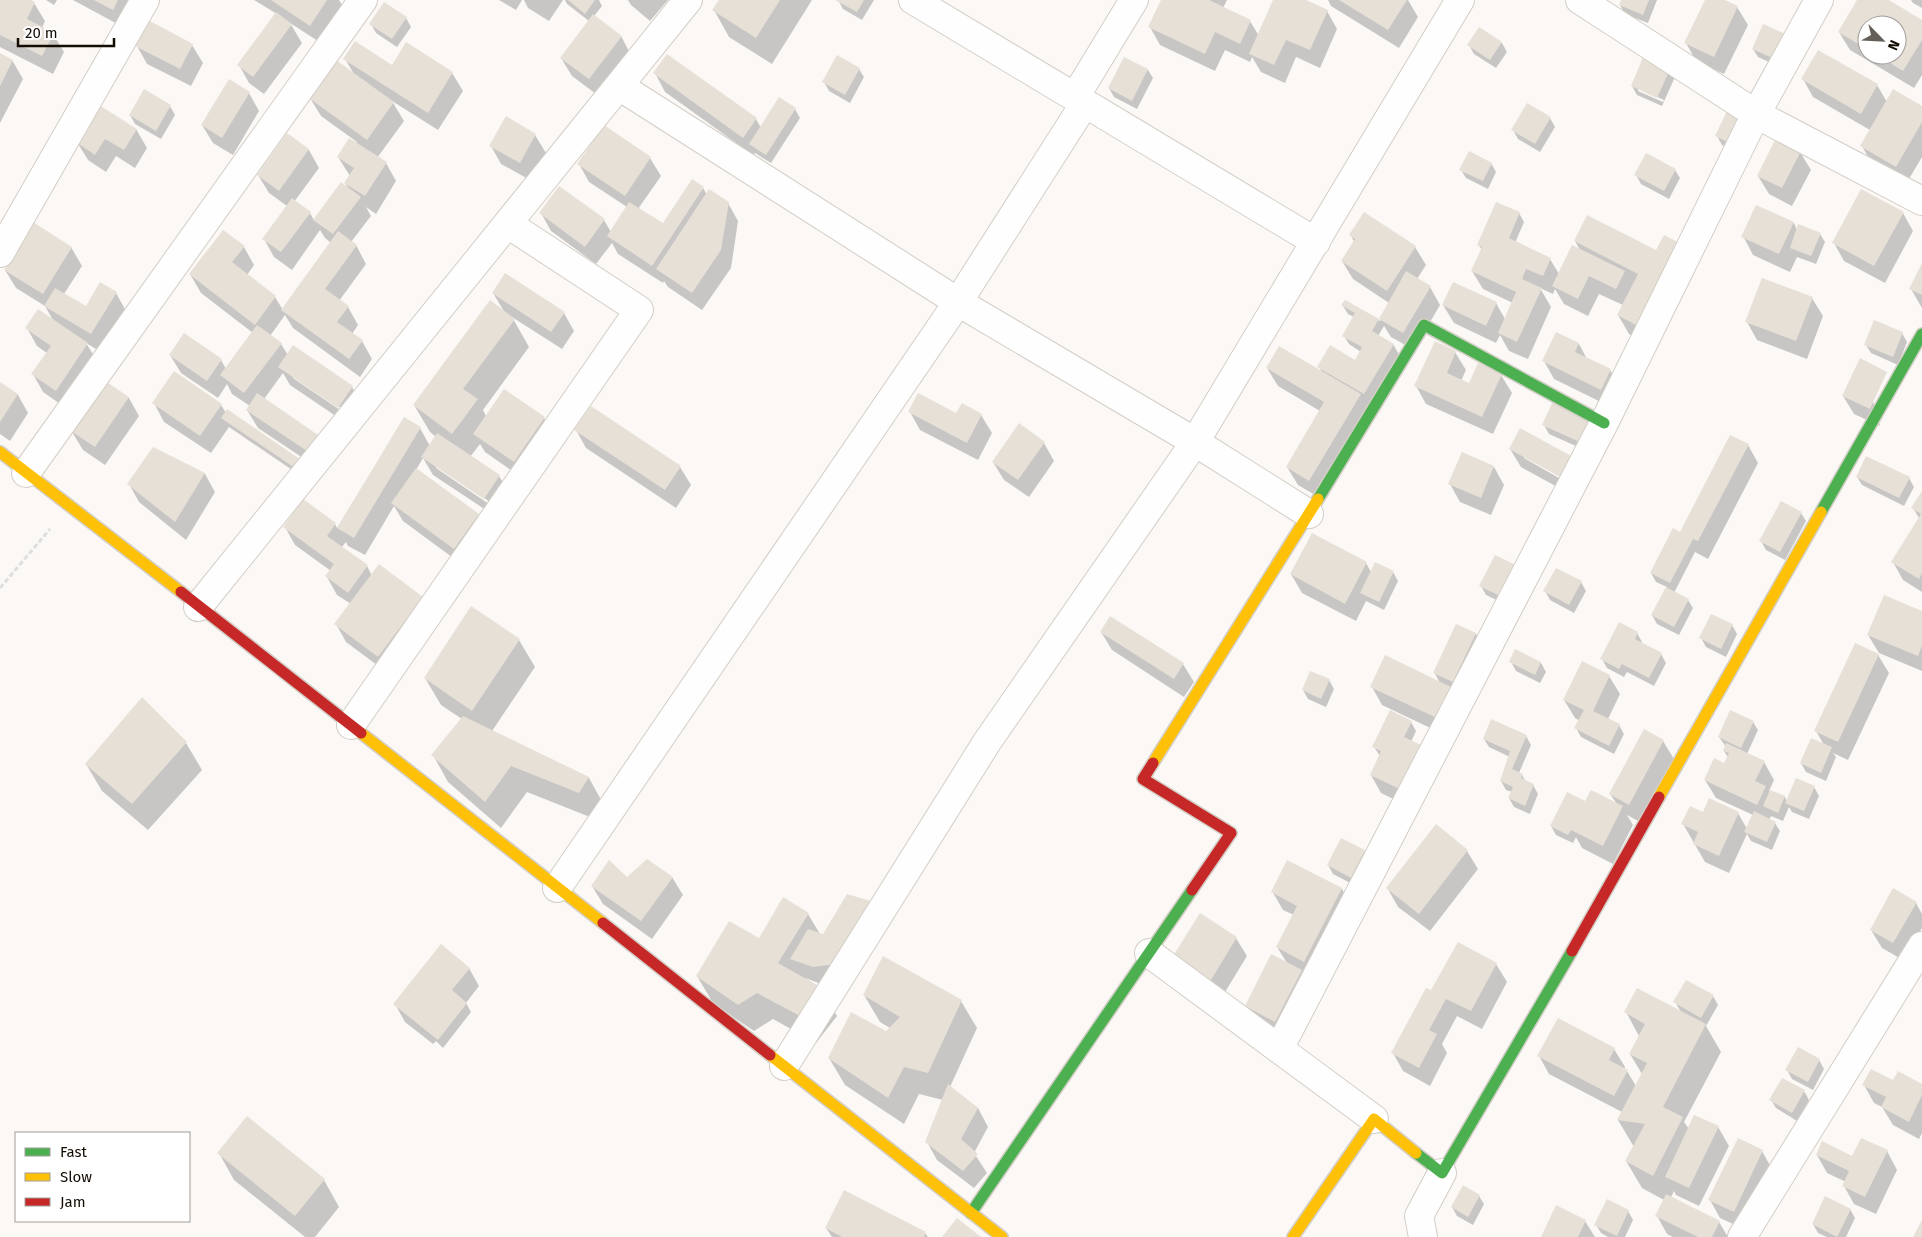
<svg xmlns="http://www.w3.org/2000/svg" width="1922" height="1237" viewBox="0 0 1922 1237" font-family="'Fira Sans',sans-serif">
<rect width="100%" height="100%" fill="#fbf8f5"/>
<path fill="#0003" fill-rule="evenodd" d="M0,0H28L34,3L45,21L42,28L53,34L64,52L53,74L0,47Z
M46,0H57L54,5Z
M73,0H137L123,27Z
M254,0H339L344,8L321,43L290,23L302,43L264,94L249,83L239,65L277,14Z
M499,0H522L516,10Z
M524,0H563L549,21L528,8Z
M565,0H599L602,6L594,16L621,36L631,55L600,97L572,76L561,58L589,21L567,4Z
M628,0H668L650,21L631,5Z
M720,0H812L772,64L729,37L714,10Z
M838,0H874L862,20L843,9Z
M1162,0H1227L1223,8L1250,21L1259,36L1275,0H1303L1327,11L1337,29L1320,68L1296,57L1285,83L1261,72L1252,57L1250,62L1225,50L1215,71L1160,45L1150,27Z
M1328,0H1408L1418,17L1399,48L1331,6Z
M1622,0H1657L1648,23L1625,14L1620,5Z
M1706,0H1722L1737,7L1748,25L1724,74L1696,61L1686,43Z
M1858,0H1887L1922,21V75L1914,88L1850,50L1839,32ZM1867,25H1897V55H1867Z
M1911,0H1922V8L1913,3Z
M406,18L411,27L397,47L376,33L371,24Z
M1764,26L1782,68L1758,57L1753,49Z
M1480,29L1502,43L1507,52L1496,68L1474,54L1469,45Z
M407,44L452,73L463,91L438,130L392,101L404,121L377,158L386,163L396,181L376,214L366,207L371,216L351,242L356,245L366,264L339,301L348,307L358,325L352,334L362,341L372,359L360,377L293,328L285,315L270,336L281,344L288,355L352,387L362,405L349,425L290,385L283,373L264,399L317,436L328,454L318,468L258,428L247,410L250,406L232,394L227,384L218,398L181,373L170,355L221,360L226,369L253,333L201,293L190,274L244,247L254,265L247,275L275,297L283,310L331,243L325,238L320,230L292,270L274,257L264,239L287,206L269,193L258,175L309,150L319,168L294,202L310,213L314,220L349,189L345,183L350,176L338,157L357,142L321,116L310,98L354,74L345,59L393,67ZM293,375L344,410L343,412L293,378Z
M192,45L203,63L191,86L147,64L137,46Z
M0,54L12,60L23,79L0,123Z
M1645,57L1675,77L1662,106L1637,95L1632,86ZM1638,88L1664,100L1663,102L1638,91Z
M859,69L864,77L850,103L829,91L824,82Z
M1148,70L1153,78L1137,109L1114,97L1109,88Z
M655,73L756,119L761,128L795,109L800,118L771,163L755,153L753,155L665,92Z
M1803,79L1877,85L1887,102L1922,107V157L1906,184L1872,164L1862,146L1870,130L1813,97Z
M249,93L259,111L233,155L213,143L202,125Z
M170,106L175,115L161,139L135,124L130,115Z
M1729,109L1738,153L1722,145L1717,136Z
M1550,118L1555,127L1540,152L1518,139L1513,130Z
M136,129L147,148L135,168L116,156L106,172L88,160L77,142Z
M535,135L546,153L530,180L501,164L491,146Z
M1800,152L1811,170L1792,206L1769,194L1758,176Z
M650,158L661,176L638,209L663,225L703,188L707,195L728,203L738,221L731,268L702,310L668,287L664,281L663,283L618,254L612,243L596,264L551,231L541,213L559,188L604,220L611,232L627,207L589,182L579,164Z
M1491,163L1496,172L1488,189L1466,178L1461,170Z
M1675,170L1680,178L1669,199L1641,184L1636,175Z
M1756,206L1794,223L1797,230L1820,234L1825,242L1816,264L1797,257L1790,272L1753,255L1743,236Z
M1519,213L1524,222L1515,243L1550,259L1559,274L1580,250L1575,241L1657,252L1649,344L1629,334L1618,315L1623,305L1599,294L1588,316L1564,304L1555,289L1553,294L1540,288L1551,307L1528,359L1509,351L1500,335L1496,343L1454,323L1443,305L1496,303L1505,319L1513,303L1483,289L1472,271L1482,250L1478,244Z
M1903,213L1913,231L1885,283L1844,261L1834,243Z
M1364,214L1415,247L1426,265L1417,279L1430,287L1440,305L1414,350L1391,337L1384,326L1378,336L1393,344L1404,363L1320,498L1298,485L1287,467L1320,411L1278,386L1267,368L1322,372L1319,367L1356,362L1361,352L1349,344L1344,336L1354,317L1348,314L1343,306L1346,301L1380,321L1389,303L1353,279L1342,261L1354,242L1351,235Z
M71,247L82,266L64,294L86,308L116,293L126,311L101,352L86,343L98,362L66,408L43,392L33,374L47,353L37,346L27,328L54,322L45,306L16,288L5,270Z
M1922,266V308L1911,289Z
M493,293L564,313L574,331L562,349L512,317L529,347L483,410L486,416L544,418L555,436L525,480L485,452L480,444L470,457L499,476L510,494L495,516L433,475L423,458L416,470L478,515L488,533L464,566L403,521L394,506L365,555L348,546L346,542L341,548L367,566L372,576L422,598L433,616L389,674L346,642L336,624L351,604L337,595L327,577L331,571L295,545L285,527L335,524L337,528L404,419L420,428L430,446L436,437L430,432L414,405L505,313ZM437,466L490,502L489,504L436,468Z
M1812,298L1823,316L1807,359L1757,340L1747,322Z
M1902,333L1907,342L1898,365L1871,353L1866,345Z
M1579,344L1587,359L1610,370L1621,388L1611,407L1554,379L1544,361Z
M1455,352L1466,370L1461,381L1470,385L1501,375L1512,393L1493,434L1426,404L1416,386Z
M1861,360L1880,426L1854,414L1843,396Z
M106,382L129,398L139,416L105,465L83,450L72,432Z
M0,383L18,395L28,413L10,441L0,434Z
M154,403L221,405L226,413L300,460L301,476L229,427L211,453L164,422Z
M910,412L981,415L992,433L978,460L920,430Z
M1592,420L1587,451L1549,434L1544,425Z
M576,430L680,467L691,485L676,508L586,448Z
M1044,443L1054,461L1029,497L1004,480L993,462Z
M1748,445L1758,463L1708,559L1695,552L1674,593L1688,600L1693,608L1679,635L1657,624L1652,615L1667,587L1656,582L1651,573L1684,535Z
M154,449L205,474L215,492L186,540L139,502L129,484Z
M1510,449L1572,458V495L1521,467ZM1524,456L1568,480L1566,482L1524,458Z
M1494,467L1504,485L1491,515L1460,502L1450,484Z
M1857,477L1909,478L1914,487L1904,506L1862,485Z
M1922,493V592L1903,580L1893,562L1919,518L1913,508Z
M1801,513L1806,521L1785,560L1766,550L1761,541Z
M1496,556L1505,604L1486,595L1481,586Z
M1366,563L1371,572H1393L1398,581L1384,610L1366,601L1356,621L1302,593L1291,574Z
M1581,582L1586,591L1574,613L1550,600L1545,591Z
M1922,612V671L1879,653L1868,635Z
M1456,625L1476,634L1486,652L1447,736L1382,705L1372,687L1440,683L1434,672Z
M1732,625L1737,634L1726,657L1706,647L1701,638Z
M1101,632L1183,664L1194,682L1184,697L1112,650Z
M1637,633L1642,642L1641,644L1661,654L1666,663L1654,686L1627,672L1624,677L1607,668L1602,659Z
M519,640L535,667L492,731L589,778L604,805L595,819L527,792L501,828L448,782L433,755L462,719L441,705L425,678Z
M1878,655L1889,673L1848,760L1833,753L1836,757L1826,781L1806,772L1801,763L1824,745L1816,731Z
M1511,662L1541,663L1546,672L1540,683L1516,671Z
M1609,676L1620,694L1608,719L1619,725L1624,734L1614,754L1581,737L1576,728L1580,721L1575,718L1564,700Z
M1329,680L1334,689L1326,707L1308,699L1303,690Z
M142,699L186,743L202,770L148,830L102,791L86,764Z
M1411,722L1416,731L1411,742L1414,809L1381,793L1371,775L1380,756L1374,747Z
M1753,722L1758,730L1747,754L1764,762L1774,780L1769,791L1785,797L1787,802L1814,787L1819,796L1809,819L1792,812L1789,807L1783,821L1771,816L1769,820L1775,823L1780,831L1772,850L1751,841L1747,834L1729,873L1705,862L1683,824L1703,813H1738L1747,829L1753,815L1716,798L1705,780L1725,764L1728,757L1724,751L1726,747L1719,737Z
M1526,736L1531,745L1519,773L1522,775L1526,782L1533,785L1538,794L1530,814L1514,807L1509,798L1512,792L1506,790L1501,781L1510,757L1489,747L1484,739Z
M1663,741L1674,759L1640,822L1627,815L1633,825L1613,864L1582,848L1576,837L1573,843L1556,835L1551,826L1586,802L1617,804L1610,794Z
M1364,851L1369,860L1356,886L1333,874L1328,865Z
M1467,851L1478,869L1430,931L1398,907L1388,889Z
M1288,862L1342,889L1352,907L1315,980L1303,973L1312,989L1286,1039L1256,1024L1246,1006L1287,963L1277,947L1294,915L1283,910L1272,891Z
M672,877L683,895L652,939L603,904L592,886L627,878Z
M1916,903L1922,914V928L1903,960L1882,948L1871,930Z
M808,914L820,934L824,935L883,921L824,985L805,978L822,989L837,1016L816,1043L773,1019L754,1031L713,1003L697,976Z
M1236,938L1247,956L1219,1002L1182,979Z
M1496,964L1507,982L1482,1029L1457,1016L1442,1044L1447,1053L1430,1086L1403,1071L1393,1053L1432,992Z
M469,968L479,986L466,1003L471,1012L443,1048L436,1041L433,1044L405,1022L395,1004Z
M864,995L961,1001L977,1028L950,1087L978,1108L988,1127L974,1153L987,1173L974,1188L937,1160L927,1142L943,1100L919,1094L904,1124L845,1085L829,1058L886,1033L890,1028L880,1022Z
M1713,996L1718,1005L1706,1026L1721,1052L1684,1122L1689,1129L1718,1127L1729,1146L1699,1206L1676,1195L1674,1191L1671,1197L1719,1222L1728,1237H1673L1667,1234L1657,1216L1664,1200L1642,1188L1626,1161L1634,1147L1618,1120L1622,1112L1549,1074L1539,1056L1558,1019L1614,1049L1625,1067L1624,1069L1627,1071L1636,1086L1642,1074L1630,1054L1639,1036L1626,1012H1681L1675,1002Z
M1819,1060L1824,1069L1813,1090L1792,1079L1787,1070Z
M1894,1082L1922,1085V1133L1919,1139L1893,1125L1882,1107L1874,1103L1864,1085Z
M1804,1091L1809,1100L1797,1121L1776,1108L1771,1100Z
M1762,1151L1772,1169L1744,1229L1720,1218L1710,1200Z
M1887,1151L1897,1170L1876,1214L1854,1204L1844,1186L1846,1182L1827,1173L1817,1155L1853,1158Z
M219,1153L324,1180L339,1207L315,1237H305L234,1180Z
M845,1192L925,1233L928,1237H832L826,1228Z
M1479,1196L1484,1204L1473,1225L1457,1216L1452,1207Z
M1850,1209L1855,1218L1846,1237H1827L1818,1233L1813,1224Z
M1628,1211L1633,1220L1625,1237H1608L1601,1233L1596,1225Z
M1585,1221L1595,1237H1543Z"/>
<path fill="#e6e0d7" d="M0,0H31L35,2L27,19L54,33L42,56L0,35Z
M94,0H118L113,10Z
M271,0H327L310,26Z
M568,0H595L585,14Z
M719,0H780L756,38L712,10Z
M835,0H864L857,12Z
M1161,0H1209L1251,20L1240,44L1215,32L1205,54L1148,27Z
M1273,0H1306L1328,10L1310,50L1286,40L1274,65L1249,54Z
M1339,0H1407L1388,30Z
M1621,0H1649L1643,15L1619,5Z
M1705,0H1725L1738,6L1714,57L1684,43Z
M1857,0H1889L1922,20V40L1903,71L1877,55H1897V25H1867V49L1838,32Z
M384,2L407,17L392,39L369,24Z
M276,12L292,24L253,77L237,65Z
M593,14L622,36L589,79L560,58Z
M148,20L193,44L180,69L135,46Z
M1763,24L1788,35L1777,60L1752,49Z
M1479,27L1502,42L1490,60L1467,45Z
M355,41L392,65L406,42L453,72L428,113L343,59Z
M1818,50L1878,84L1861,114L1801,79Z
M0,53L13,60L0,86Z
M667,54L757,118L743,138L653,73Z
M837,55L860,68L845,95L822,82Z
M1644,55L1671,67L1657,98L1631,86Z
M1124,57L1148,69L1132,101L1108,88Z
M336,60L394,102L367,140L309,98Z
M229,79L250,92L222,138L201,125Z
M144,89L171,105L156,131L129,115Z
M1893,89L1922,106V122L1896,167L1860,146Z
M779,97L796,108L766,155L749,144Z
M1527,103L1551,117L1535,144L1511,130Z
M99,105L137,129L124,150L105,139L95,155L76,142Z
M1729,107L1747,116L1733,145L1715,136Z
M506,116L536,134L520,163L489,146Z
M604,125L651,157L625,196L577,164Z
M287,133L309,149L279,191L257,175Z
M349,138L387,162L365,196L344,183L354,168L337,157Z
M1776,138L1801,151L1782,188L1757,176Z
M1469,151L1492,163L1483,181L1459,170Z
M1646,153L1676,169L1664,191L1634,175Z
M692,179L704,187L652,266L607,236L629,202L663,223Z
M341,182L361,197L333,234L313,220Z
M559,186L605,219L585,247L539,213Z
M709,189L729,202L721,250L692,293L656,269Z
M1861,189L1904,212L1874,266L1832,243Z
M292,198L311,212L281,252L262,239Z
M1496,202L1520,212L1509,238L1551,258L1543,276L1526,269L1522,279L1542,288L1517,342L1498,333L1516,292L1471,271L1482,247L1477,245Z
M1756,205L1794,222L1779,254L1741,237Z
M1364,212L1416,246L1387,291L1341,261L1355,239L1349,235Z
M1587,215L1656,250L1664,235L1680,243L1638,326L1617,315L1638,274L1574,241Z
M33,222L72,247L43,294L4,270Z
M1798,224L1821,233L1811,256L1790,248Z
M223,230L245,246L232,262L276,296L255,325L189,274Z
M338,231L357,245L325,289L349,306L337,322L363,340L349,359L281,310Z
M1572,245L1625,271L1616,289L1589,276L1578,299L1552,286Z
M1922,263V295L1909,289Z
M1406,271L1431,286L1403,333L1379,319Z
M505,273L565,312L551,332L492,293Z
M1762,278L1813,297L1796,341L1745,322Z
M100,282L117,292L91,334L44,306L55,288L86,306Z
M1453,282L1497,302L1486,326L1442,305Z
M490,300L515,319L463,389L478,399L452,434L413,405Z
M1345,300L1379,319L1372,331L1394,344L1364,394L1317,367L1330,345L1355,360L1362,347L1342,336L1355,313L1341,305Z
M38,309L88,343L56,391L31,374L51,346L25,328Z
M1874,320L1903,332L1893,357L1864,345Z
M257,325L282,343L244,393L220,375Z
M1556,332L1579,343L1575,352L1611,369L1601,390L1542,361Z
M184,333L222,359L207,381L169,355Z
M1435,341L1456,351L1447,373L1469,383L1478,363L1502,374L1482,417L1414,386Z
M293,345L353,386L338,408L278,367Z
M1279,346L1361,394L1309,481L1286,467L1324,402L1266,368Z
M1860,358L1887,372L1870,409L1842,396Z
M174,371L222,404L200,436L152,403Z
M105,381L129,397L95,447L71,431Z
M0,382L18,394L0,422Z
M504,389L545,417L514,462L473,434Z
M257,393L318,435L307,451L246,410Z
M918,393L956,413L962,403L982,414L967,443L908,412Z
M1553,401L1593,419L1582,443L1542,425Z
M591,406L681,466L665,490L574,430Z
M227,409L301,460L295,468L221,418Z
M404,417L421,427L354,538L337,528Z
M1019,423L1045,442L1018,480L992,462Z
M1520,428L1573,457L1562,478L1509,449Z
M437,433L500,475L484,499L421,457Z
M1730,435L1749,444L1698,541L1693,539L1670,583L1650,573L1673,528L1680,532Z
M153,447L205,473L175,522L127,484Z
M1462,452L1494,466L1481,498L1448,484Z
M1866,456L1910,477L1899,498L1856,477Z
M416,468L479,514L454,549L391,503Z
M1922,491V573L1919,579L1891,562L1921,514L1911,508Z
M303,499L336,523L327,536L368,565L348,593L325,576L334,564L283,527Z
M1781,501L1802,512L1780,552L1759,541Z
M1312,533L1367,562L1345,604L1290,574Z
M1495,555L1516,565L1500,596L1479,586Z
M1375,562L1394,571L1379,602L1360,593Z
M379,564L423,597L378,657L334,624Z
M1556,568L1582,581L1569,605L1543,591Z
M1666,587L1689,599L1674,627L1651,615Z
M1884,595L1922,611V646L1918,656L1867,635Z
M471,606L520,639L472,711L424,678Z
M1711,614L1733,624L1721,649L1699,638Z
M1110,616L1184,663L1174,679L1100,632Z
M1619,622L1638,632L1635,639L1662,653L1649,678L1622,664L1619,669L1600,659Z
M1456,624L1476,633L1453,682L1433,673Z
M1855,643L1879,654L1838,742L1814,731Z
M1515,649L1541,662L1535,675L1509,662Z
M1385,655L1451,687L1437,718L1370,687Z
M1582,661L1610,675L1593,711L1620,724L1609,746L1574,728L1584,710L1563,700Z
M1310,671L1330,679L1321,699L1302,690Z
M142,697L187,742L132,804L85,764Z
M1390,710L1412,721L1404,737L1425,747L1404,791L1370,775L1381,751L1372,747Z
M1730,710L1754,721L1741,748L1718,737Z
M463,716L589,777L579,793L511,766L485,802L431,755Z
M1491,719L1527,735L1512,769L1523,774L1521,778L1534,784L1525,806L1508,798L1513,787L1500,781L1510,751L1483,739Z
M1644,729L1664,740L1629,805L1609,794Z
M1811,738L1832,747L1821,773L1800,763Z
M1726,743L1765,761L1755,781L1766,786L1757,805L1704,780L1714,758L1724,763L1729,753L1723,751Z
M1796,778L1815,786L1804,811L1785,803Z
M1591,790L1623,806L1603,846L1571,830L1568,835L1550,826L1567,792L1585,801Z
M1770,790L1785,796L1778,813L1763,806Z
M1709,798L1739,812L1719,856L1693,844L1698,832L1681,824L1690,806L1703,812Z
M1754,811L1776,822L1767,842L1744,832Z
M1436,824L1468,850L1419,914L1386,888Z
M1341,838L1365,850L1351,878L1327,865Z
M647,859L673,877L641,921L591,886L609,860L627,877Z
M1287,860L1342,888L1304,962L1276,947L1297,906L1271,892Z
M1893,888L1917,902L1893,943L1870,930Z
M847,894L874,902L836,964L813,967L790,959L808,929L823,934Z
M783,897L809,913L778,963L822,988L800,1016L757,993L738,1005L696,976L729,921L759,938Z
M1200,913L1237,937L1208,985L1170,961Z
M1458,942L1497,963L1471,1011L1446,999L1429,1030L1437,1034L1419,1068L1391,1053L1426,988L1431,990Z
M441,944L470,968L452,990L467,1003L438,1040L393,1004Z
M1271,954L1302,970L1275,1022L1245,1006Z
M883,956L962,1000L928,1073L904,1067L888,1098L828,1058L851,1012L886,1031L900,1017L863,995Z
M1686,980L1714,995L1701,1018L1673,1002Z
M1637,988L1706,1024L1663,1107L1683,1117L1653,1176L1625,1161L1645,1124L1617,1120L1647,1063L1629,1054L1645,1024L1624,1012Z
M1558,1018L1615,1048L1609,1060L1628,1070L1614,1096L1537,1056Z
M1798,1047L1820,1059L1808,1082L1785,1070Z
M1871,1069L1893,1080L1898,1071L1922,1084V1095L1909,1122L1881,1107L1886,1097L1862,1085Z
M1782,1078L1805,1090L1792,1113L1769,1100Z
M948,1084L978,1108L961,1139L978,1154L963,1171L925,1142Z
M1694,1115L1719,1126L1689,1188L1665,1177Z
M247,1116L325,1179L295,1216L217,1153Z
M1738,1138L1763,1150L1734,1212L1708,1200Z
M1861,1138L1888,1150L1865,1197L1842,1186L1849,1171L1816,1155L1822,1141L1852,1156Z
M1463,1185L1480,1195L1468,1217L1451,1207Z
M844,1190L926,1232L924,1237H842L825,1228Z
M1666,1194L1720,1221L1712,1237H1698L1655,1216Z
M1825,1196L1851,1209L1837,1237L1812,1224Z
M1607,1199L1629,1210L1617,1236L1594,1225Z
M1556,1205L1586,1220L1578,1237H1541Z
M957,1218L981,1237H942Z
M1922,1220V1237H1913Z"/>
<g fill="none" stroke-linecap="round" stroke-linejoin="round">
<defs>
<path id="street" d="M913,0L1316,242
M1580,0L1756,114L1922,201
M619,86L958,302L1195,442L1309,514
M1075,97L1134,0
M0,253L145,0
M26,473L363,0
M198,607L688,0
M351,725L639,310L508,224
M557,888L958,302L1085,103
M1149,953L1374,1119
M1279,1049L1604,423L1756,114L1819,0
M784,1066L987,742L1195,442L1460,0
M1423,1237L1419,1216L1442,1173
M1742,1237L1922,946"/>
<path id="fast" d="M1318,499L1424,325L1604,423
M1821,512L1922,334
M1416,1153L1442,1173L1572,951
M971,1213L1192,890"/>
<path id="slow" d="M0,452L181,592
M361,733L603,923
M1153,763L1318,499
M1659,797L1821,512
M770,1055L1002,1237
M1293,1237L1374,1119L1416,1153"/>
<path id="jam" d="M181,592L361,733
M1153,763L1143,779L1231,833L1192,890
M603,923L770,1055
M1572,951L1659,797"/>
</defs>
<use href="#street" stroke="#d3cec6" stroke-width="30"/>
<use href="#fast" stroke="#d3cec6" stroke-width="14"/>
<use href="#slow" stroke="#d3cec6" stroke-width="14"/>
<use href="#jam" stroke="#d3cec6" stroke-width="14"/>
<path stroke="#dededc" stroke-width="3" stroke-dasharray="5 2.5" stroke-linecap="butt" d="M0,588L50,529"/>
<use href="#street" stroke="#fefefe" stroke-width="28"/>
<use href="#fast" stroke="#4caf50" stroke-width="11"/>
<use href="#slow" stroke="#ffc107" stroke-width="11"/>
<use href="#jam" stroke="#c62828" stroke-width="11"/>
</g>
<rect x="15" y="1132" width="175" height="90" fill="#ffffff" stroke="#a19e9a"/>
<rect x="25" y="1148" width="25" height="8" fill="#4caf50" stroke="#a19e9a"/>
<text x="60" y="1157" font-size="15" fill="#130c03">Fast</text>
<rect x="25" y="1173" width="25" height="8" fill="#ffc107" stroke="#a19e9a"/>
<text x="60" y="1182" font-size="15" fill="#130c03">Slow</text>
<rect x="25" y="1198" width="25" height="8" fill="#c62828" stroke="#a19e9a"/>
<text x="60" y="1207" font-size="15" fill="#130c03">Jam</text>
<g transform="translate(1882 40) rotate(114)"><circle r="24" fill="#ffffff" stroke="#a19e9a"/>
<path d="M0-4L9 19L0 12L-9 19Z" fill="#645f58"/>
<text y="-8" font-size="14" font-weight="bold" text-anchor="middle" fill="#130c03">N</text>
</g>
<path d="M18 38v8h96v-8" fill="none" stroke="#130c03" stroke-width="2.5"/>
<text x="25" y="38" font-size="15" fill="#130c03" stroke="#ffffff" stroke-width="4" paint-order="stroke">20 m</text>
</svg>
